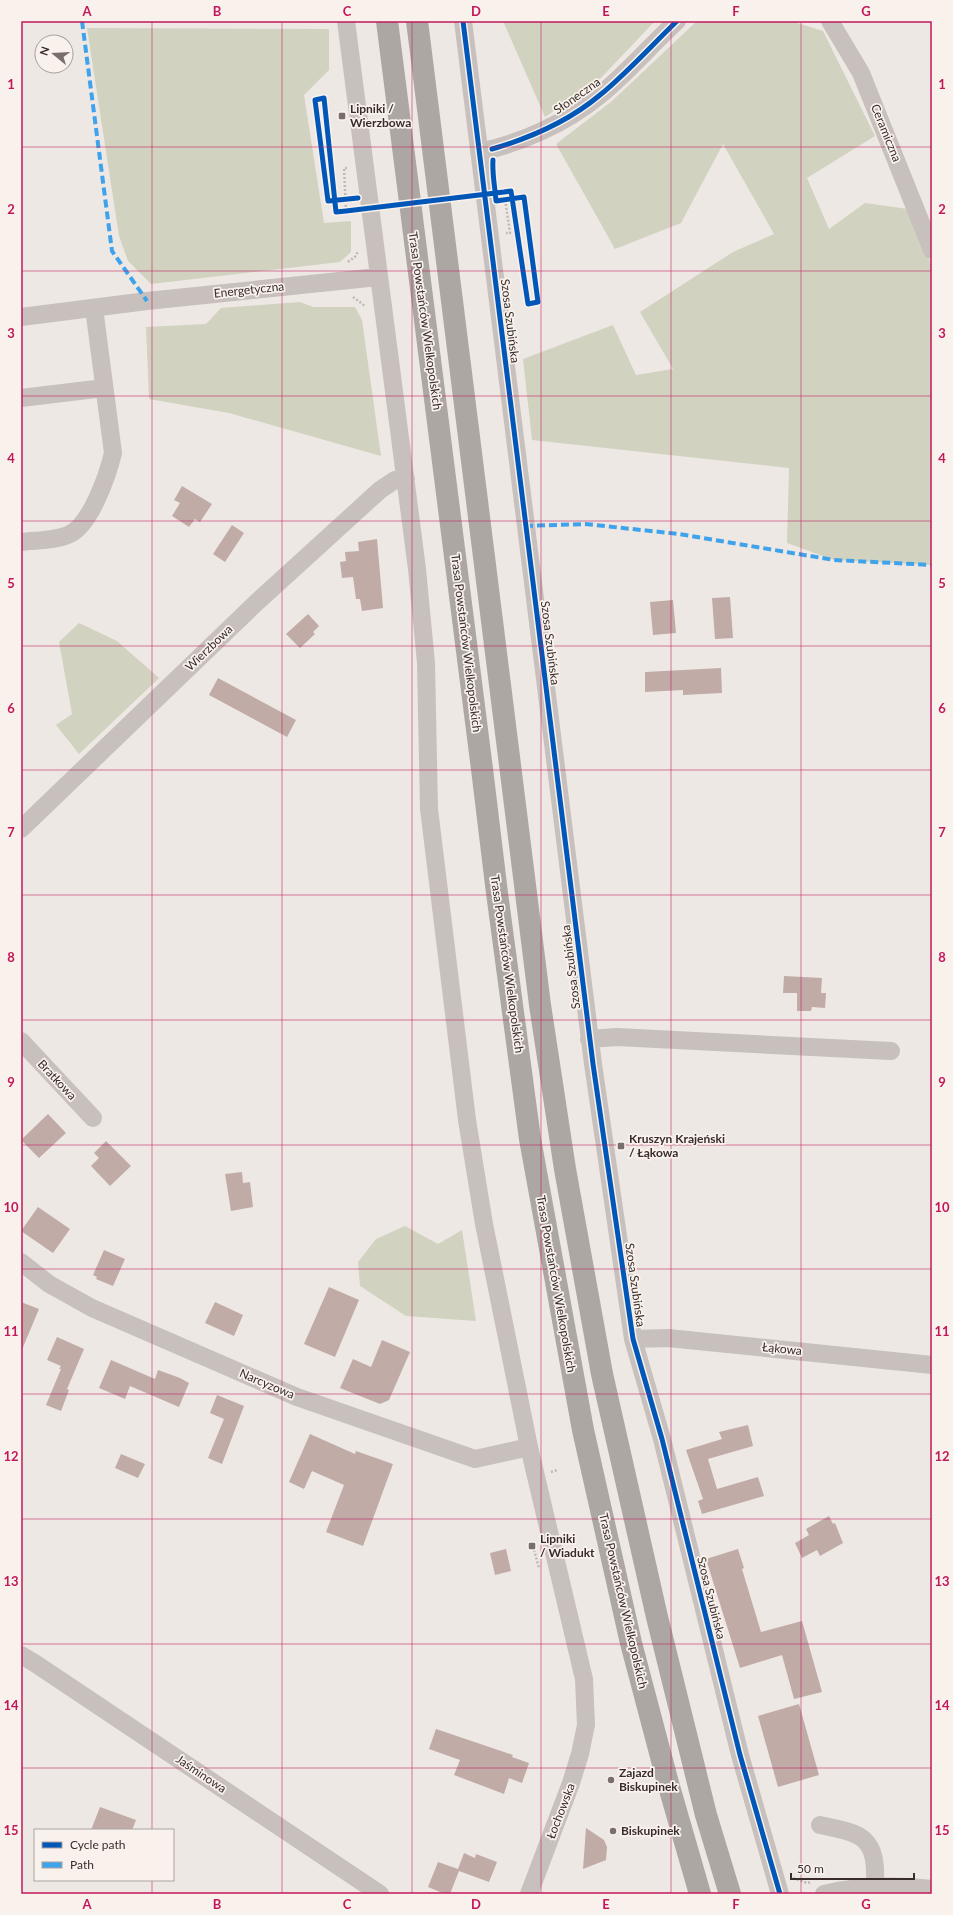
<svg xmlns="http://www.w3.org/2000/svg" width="953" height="1915" viewBox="0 0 953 1915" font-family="Lato,sans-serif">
<rect width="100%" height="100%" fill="#eee8e4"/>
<path fill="#d1d2bf" d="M503,21H655L599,80L545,117Z
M697,21H791L823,31L875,136L807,178L829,229L865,203L908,209L932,266V565L834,560L787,543L789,468L532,440L523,359L613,325L636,375L673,369L640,312L733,252L774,234L723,144L681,223L615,249L556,144L612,101Z
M87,28L329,29V70L304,95L324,223L351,221V252L340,262L151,284L128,261L119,236Z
M300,302L313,307H355L362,320L381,456L229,413L149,399L146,327L206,324L221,308Z
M79,623L117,641L159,678L79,754L56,725L72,714L59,642Z
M405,1226L438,1244L462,1230L476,1321L406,1316L360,1286L358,1262L376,1239Z"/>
<path fill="#c0aba7" d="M182,486L212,504L200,522L195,519L189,527L172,516L180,503L174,500Z
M232,525L244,533L225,562L213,554Z
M377,539L383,608L362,611L360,599H356L353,577L342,578L340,562L346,561L345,552L359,551L358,542Z
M730,597L733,638L715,639L712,598Z
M673,600L676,633L653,635L650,602Z
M308,614L319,626L313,632L315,634L300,648L286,634Z
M721,668L722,693L683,695V690L645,692V672Z
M218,678L296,720L287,737L209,695Z
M784,976L822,978L821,993H826L825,1008L812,1007L811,1011H797V993H783Z
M48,1114L66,1133L39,1158L21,1140Z
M106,1141L131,1166L110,1186L91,1166L99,1158L94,1153Z
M242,1172L243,1183L250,1182L253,1207L231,1211L225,1174Z
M38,1207L70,1229L53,1253L21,1231Z
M104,1250L125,1259L113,1286L96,1279L97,1277L93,1275Z
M329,1287L359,1300L335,1357L304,1344Z
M21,1302L39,1309L21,1352Z
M215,1302L243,1315L234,1336L205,1323Z
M57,1337L84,1349L67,1389L69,1390L61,1411L46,1405L61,1369H59L61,1366L47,1360Z
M382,1340L410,1352L389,1400L380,1404L340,1388L353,1359L371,1367Z
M111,1360L155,1379L158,1370L180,1378L189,1383L179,1407L130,1386L125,1399L99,1388Z
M217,1395L244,1406L222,1464L208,1458L224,1419L210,1413Z
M748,1425L753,1446L708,1459L717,1489L758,1477L764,1496L702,1514L698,1501L703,1499L686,1450L722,1439L719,1432Z
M310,1434L355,1454L356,1451L393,1464L363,1546L326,1532L344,1485L312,1471L304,1489L289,1482Z
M121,1454L145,1464L138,1478L115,1468Z
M829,1516L833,1524L835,1523L843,1543L820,1556L817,1550L802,1558L795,1543L809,1535L806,1529Z
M506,1549L511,1571L495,1575L490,1553Z
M738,1549L744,1568L742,1569L761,1632L802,1621L822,1692L794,1699L782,1655L740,1668L706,1559Z
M799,1704L819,1775L778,1787L758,1716Z
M436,1729L513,1755L512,1757L529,1763L522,1783L509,1778L504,1794L454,1775L460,1760L429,1749Z
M100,1807L136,1820L132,1830H91Z
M586,1828L604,1840L607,1847L606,1860L583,1869Z
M464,1853L475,1858L476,1854L497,1862L489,1882L459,1871L450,1894H445L428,1887L438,1862L458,1869Z"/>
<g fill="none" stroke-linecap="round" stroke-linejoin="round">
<path stroke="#bfb8b5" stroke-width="2.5" stroke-dasharray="2 2" stroke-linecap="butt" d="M504,192L510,233H506
M505,200L524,197
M328,201L353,199
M346,211L344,168H348
M348,262L356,256L358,251
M353,297L365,306
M551,1472L557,1470
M533,1546L539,1568
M793,1878L807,1883L812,1882"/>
<path stroke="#c7c0bc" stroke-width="18" d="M346,21L417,569L426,663L429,809L467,1120L484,1224L529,1447L584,1679L586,1725L580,1754L571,1783L529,1894
M463,21L593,1064L633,1339L662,1439L740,1755L780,1894
M830,21L861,73L932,250
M479,152C522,143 566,123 600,95C627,73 651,45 677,21
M21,317L147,301L378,277
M21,398L104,388
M21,542C36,540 56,541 70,534C91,524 108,474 113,453L94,308
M21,829L257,602L380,490L395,480L406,479
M589,1039L617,1037L891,1051
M21,1041L93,1118
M21,1262L49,1284L92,1308L297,1397L475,1459L529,1447
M633,1339L668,1338L932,1365
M21,1655L36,1664L380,1894
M820,1825C864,1834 877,1837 875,1886
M824,1894C860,1885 895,1885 932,1889"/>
<path stroke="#ada7a3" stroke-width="22" d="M387,21L482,769L497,893L530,1139L583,1430L631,1643L668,1783L700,1894
M417,21L540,1005L565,1169L602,1374L657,1617L706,1815L730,1894"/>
<path stroke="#bfb8b5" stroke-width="2.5" stroke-dasharray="2 2" stroke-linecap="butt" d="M328,201L315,100L324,98L336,212L511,191L528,304L538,302L524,197"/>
<path stroke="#3fa3eb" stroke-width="4" stroke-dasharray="8 4" stroke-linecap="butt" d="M82,21L112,251L147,301
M525,526L585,524L679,534L834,560L932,565"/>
<defs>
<path id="cycleway" d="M463,21L593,1064L633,1339L662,1439L740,1755L780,1894
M492,149C530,138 569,121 600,95C627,73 652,45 677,21
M358,198L328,201L315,100L324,98L336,212L346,211L504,192L511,191L528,304L538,302L524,197L496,201C495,187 492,174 493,160"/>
</defs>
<use href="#cycleway" stroke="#f9f1ec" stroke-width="8"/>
<use href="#cycleway" stroke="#0057b8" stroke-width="5"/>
</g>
<path fill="none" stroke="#c2185b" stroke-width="1" stroke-opacity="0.55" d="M152,21V1830M282,21V1894M412,21V1894M541,21V1894M671,21V1894M801,21V1894M21,147H932M21,271H932M21,396H932M21,521H932M21,646H932M21,770H932M21,895H932M21,1020H932M21,1145H932M21,1269H932M21,1394H932M21,1519H932M21,1644H932M21,1768H932M152,1880V1894"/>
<g fill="#786e6c" stroke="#f9f1ec" stroke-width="1.5">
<rect x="338" y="112" width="8" height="8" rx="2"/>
<rect x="617" y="1142" width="8" height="8" rx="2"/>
<rect x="528" y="1542" width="8" height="8" rx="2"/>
<circle cx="611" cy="1780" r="4"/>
<circle cx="613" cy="1831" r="4"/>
</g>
<g text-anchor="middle" stroke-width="3.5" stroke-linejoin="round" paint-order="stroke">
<g font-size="12" fill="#382d2b" stroke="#f9f1ec">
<text transform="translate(577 96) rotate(-35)" y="4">Słoneczna</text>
<text transform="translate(886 133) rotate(68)" y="4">Ceramiczna</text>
<text transform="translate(249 290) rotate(-6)" y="4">Energetyczna</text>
<text transform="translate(425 321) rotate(82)" y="4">Trasa Powstańców Wielkopolskich</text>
<text transform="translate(510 321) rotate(83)" y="4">Szosa Szubińska</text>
<text transform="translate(466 643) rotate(83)" y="4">Trasa Powstańców Wielkopolskich</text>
<text transform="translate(550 643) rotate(83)" y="4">Szosa Szubińska</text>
<text transform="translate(209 648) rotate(-44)" y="4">Wierzbowa</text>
<text transform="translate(507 964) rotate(82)" y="4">Trasa Powstańców Wielkopolskich</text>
<text transform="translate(571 967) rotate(-97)" y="4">Szosa Szubińska</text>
<text transform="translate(57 1080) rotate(47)" y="4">Bratkowa</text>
<text transform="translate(556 1284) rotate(80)" y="4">Trasa Powstańców Wielkopolskich</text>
<text transform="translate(635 1285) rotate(82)" y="4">Szosa Szubińska</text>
<text transform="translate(782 1349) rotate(6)" y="4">Łąkowa</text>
<text transform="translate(267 1384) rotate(23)" y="4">Narcyzowa</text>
<text transform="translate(711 1598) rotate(76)" y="4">Szosa Szubińska</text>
<text transform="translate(623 1601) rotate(77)" y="4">Trasa Powstańców Wielkopolskich</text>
<text transform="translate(201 1774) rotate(34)" y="4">Jaśminowa</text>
<text transform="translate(561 1811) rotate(-69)" y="4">Łochowska</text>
</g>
<g font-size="12" font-weight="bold" fill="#382d2b" stroke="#f9f1ec" text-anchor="start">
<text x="350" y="113">Lipniki /<tspan x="350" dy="14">Wierzbowa</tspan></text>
<text x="629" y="1143">Kruszyn Krajeński<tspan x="629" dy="14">/ Łąkowa</tspan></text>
<text x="540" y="1543">Lipniki<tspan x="540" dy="14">/ Wiadukt</tspan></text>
<text x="619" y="1777">Zajazd<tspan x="619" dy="14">Biskupinek</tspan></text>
<text x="621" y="1835">Biskupinek</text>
</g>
</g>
<rect width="953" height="1915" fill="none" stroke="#f9f1ec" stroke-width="44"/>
<rect x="34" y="1829" width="140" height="52" fill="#f9f1ec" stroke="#aca39f"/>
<rect x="42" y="1842" width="20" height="6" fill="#0057b8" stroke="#aca39f"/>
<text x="70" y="1849" font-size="12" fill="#382d2b">Cycle path</text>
<rect x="42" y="1862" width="20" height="6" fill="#3fa3eb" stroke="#aca39f"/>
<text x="70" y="1869" font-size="12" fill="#382d2b">Path</text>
<g transform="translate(54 54) rotate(288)"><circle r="19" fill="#f9f1ec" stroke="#aca39f"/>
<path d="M0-3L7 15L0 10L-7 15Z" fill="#786e6c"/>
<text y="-6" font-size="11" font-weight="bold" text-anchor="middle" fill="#382d2b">N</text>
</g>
<path d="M791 1873v6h123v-6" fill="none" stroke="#382d2b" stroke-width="2"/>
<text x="797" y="1873" font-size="12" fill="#382d2b" stroke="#f9f1ec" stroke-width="3" paint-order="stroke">50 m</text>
<rect x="22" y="22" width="909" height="1871" fill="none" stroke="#c2185b" stroke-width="1.5"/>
<g font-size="13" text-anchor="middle" font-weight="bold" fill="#c2185b">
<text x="87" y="16">A</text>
<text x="217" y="16">B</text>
<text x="347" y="16">C</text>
<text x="476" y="16">D</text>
<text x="606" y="16">E</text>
<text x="736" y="16">F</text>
<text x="866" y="16">G</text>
<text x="11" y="89">1</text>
<text x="942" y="89">1</text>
<text x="11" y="214">2</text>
<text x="942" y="214">2</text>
<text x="11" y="338">3</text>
<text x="942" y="338">3</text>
<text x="11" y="463">4</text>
<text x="942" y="463">4</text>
<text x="11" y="588">5</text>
<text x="942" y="588">5</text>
<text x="11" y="713">6</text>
<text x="942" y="713">6</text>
<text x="11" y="837">7</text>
<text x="942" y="837">7</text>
<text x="11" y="962">8</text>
<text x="942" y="962">8</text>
<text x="11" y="1087">9</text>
<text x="942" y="1087">9</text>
<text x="11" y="1212">10</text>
<text x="942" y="1212">10</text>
<text x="11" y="1336">11</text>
<text x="942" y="1336">11</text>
<text x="11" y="1461">12</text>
<text x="942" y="1461">12</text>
<text x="11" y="1586">13</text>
<text x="942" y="1586">13</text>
<text x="11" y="1710">14</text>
<text x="942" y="1710">14</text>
<text x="11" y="1835">15</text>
<text x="942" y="1835">15</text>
<text x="87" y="1909">A</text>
<text x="217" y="1909">B</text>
<text x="347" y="1909">C</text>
<text x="476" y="1909">D</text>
<text x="606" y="1909">E</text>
<text x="736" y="1909">F</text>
<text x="866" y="1909">G</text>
</g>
</svg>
